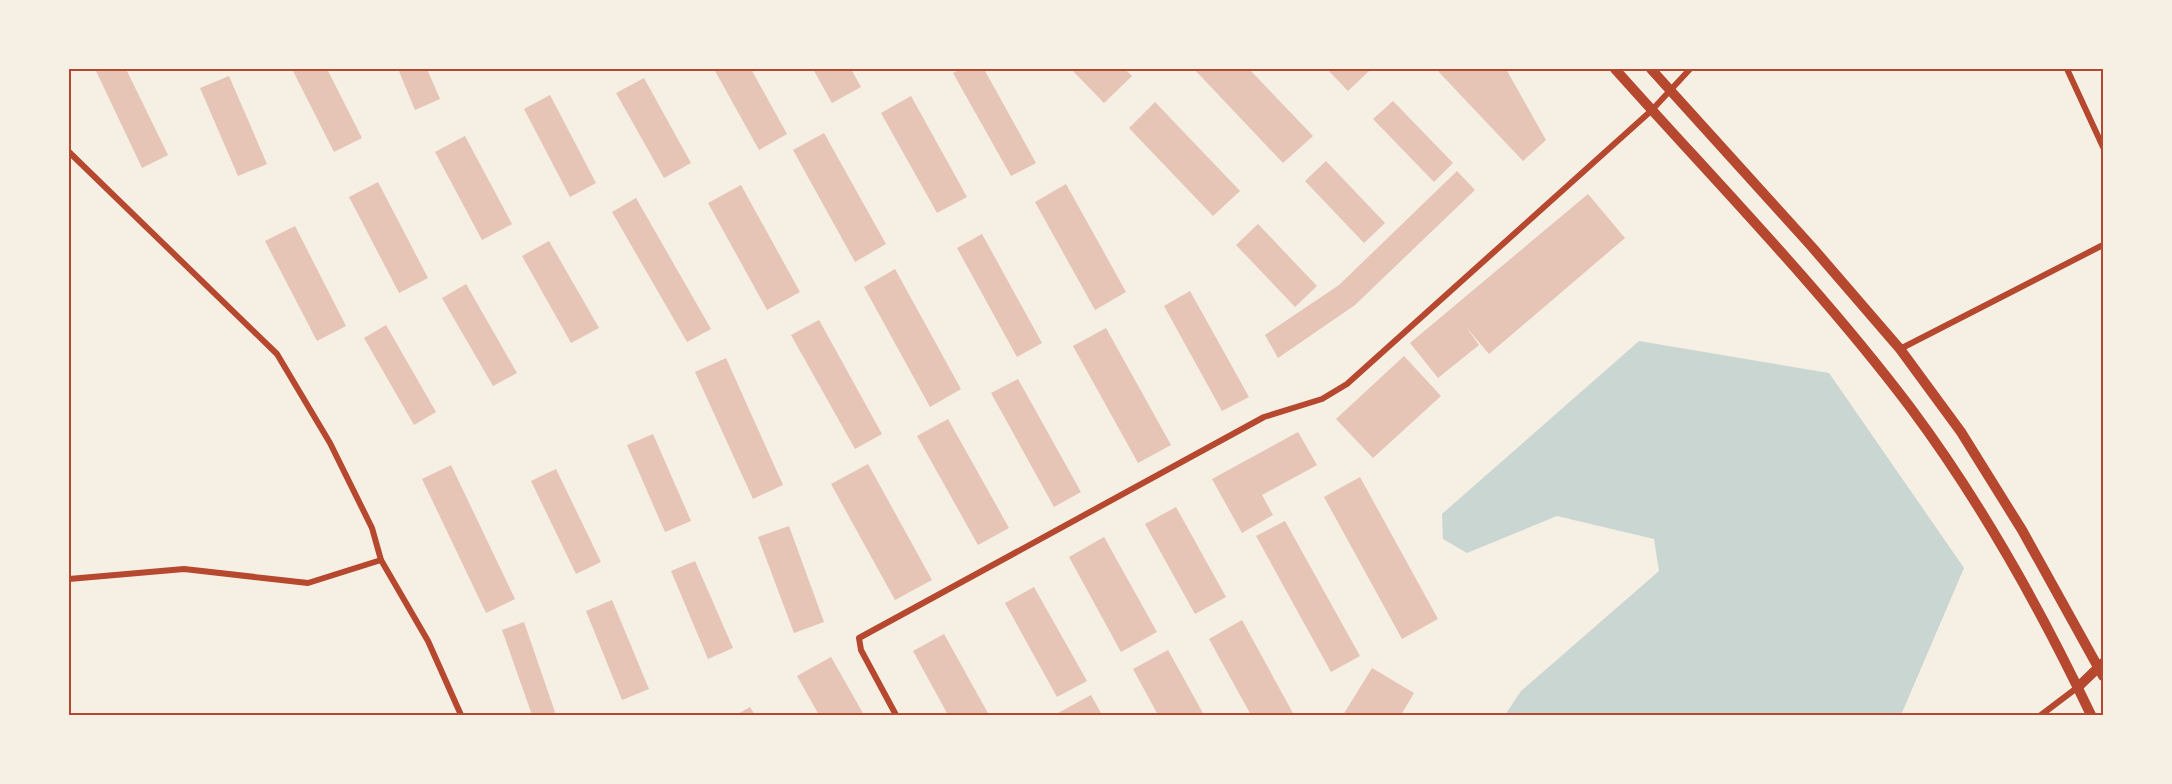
<svg xmlns="http://www.w3.org/2000/svg" width="2172" height="784" viewBox="0 0 2172 784" font-family="'PT Sans',sans-serif">
	<rect width="100%" height="100%" fill="#f6efe4"/>
	<!-- water -->
	<polygon fill="#c9d6d2" points="1639,341 1829,373 1964,568 1901,715 1505,715 1521,691 1659,571 1654,539 1557,516 1467,553 1443,539 1442,514"/>
	<!-- building -->
	<g fill="#e6c5b7">
		<polygon points="100,69 126,69 168,155 142,168 96,71"/>
		<polygon points="292,69 327,69 362,138 334,152"/>
		<polygon points="398,69 427,69 440,99 415,110"/>
		<polygon points="714,69 751,69 787,134 759,150"/>
		<polygon points="813,69 851,69 861,87 832,103"/>
		<polygon points="960,69 984,69 1036,163 1011,176 953,73"/>
		<polygon points="1071,69 1125,69 1132,76 1104,103"/>
		<polygon points="1194,69 1249,69 1313,136 1283,163"/>
		<polygon points="1327,69 1371,69 1348,91"/>
		<polygon points="1436,69 1506,69 1546,140 1523,161"/>
		<polygon points="229,76 267,164 238,176 200,88"/>
		<polygon points="644,78 691,163 664,178 616,93"/>
		<polygon points="550,95 596,183 570,197 524,109"/>
		<polygon points="911,96 967,197 937,213 881,113"/>
		<polygon points="1393,101 1453,163 1434,182 1373,119"/>
		<polygon points="1155,102 1240,191 1213,216 1129,128"/>
		<polygon points="824,133 886,244 855,262 793,150"/>
		<polygon points="465,136 512,224 482,240 435,152"/>
		<polygon points="1326,161 1385,223 1364,243 1305,181"/>
		<polygon points="1457,171 1475,190 1355,305 1278,358 1265,335 1339,285"/>
		<polygon points="378,182 428,278 399,293 349,197"/>
		<polygon points="1066,184 1126,292 1095,310 1035,202"/>
		<polygon points="741,185 800,292 767,310 708,203"/>
		<polygon points="1588,194 1625,238 1489,354 1466,327 1479,345 1438,378 1410,343"/>
		<polygon points="636,198 711,329 687,342 612,212"/>
		<polygon points="1258,224 1317,286 1295,307 1236,245"/>
		<polygon points="295,226 346,326 317,341 265,241"/>
		<polygon points="982,234 1042,343 1017,357 957,248"/>
		<polygon points="549,241 599,328 571,343 522,256"/>
		<polygon points="895,269 961,389 930,407 864,287"/>
		<polygon points="466,284 517,373 493,386 442,298"/>
		<polygon points="1190,291 1249,397 1222,411 1164,306"/>
		<polygon points="819,320 882,434 855,449 791,335"/>
		<polygon points="386,325 436,412 414,425 364,338"/>
		<polygon points="1106,328 1171,445 1138,463 1073,346"/>
		<polygon points="1404,356 1441,396 1373,458 1336,419"/>
		<polygon points="726,358 783,485 753,499 695,372"/>
		<polygon points="1018,379 1081,492 1054,507 991,393"/>
		<polygon points="948,419 1009,528 978,545 917,436"/>
		<polygon points="1298,432 1317,465 1262,495 1273,515 1242,533 1212,479"/>
		<polygon points="653,434 691,521 665,532 627,445"/>
		<polygon points="868,464 932,580 895,600 831,484"/>
		<polygon points="451,465 515,599 486,613 422,479"/>
		<polygon points="556,469 601,562 576,574 531,481"/>
		<polygon points="1360,477 1438,619 1402,639 1324,497"/>
		<polygon points="1176,507 1226,597 1195,614 1145,524"/>
		<polygon points="1285,521 1360,656 1331,672 1256,536"/>
		<polygon points="789,526 824,622 794,633 758,537"/>
		<polygon points="1104,537 1157,632 1121,652 1069,557"/>
		<polygon points="695,561 733,648 708,659 671,571"/>
		<polygon points="1034,587 1087,681 1057,697 1005,603"/>
		<polygon points="612,600 649,689 622,700 586,611"/>
		<polygon points="1242,620 1294,715 1251,715 1209,639"/>
		<polygon points="524,622 556,715 532,715 502,630"/>
		<polygon points="944,634 989,715 948,715 913,651"/>
		<polygon points="1168,650 1204,715 1158,715 1133,669"/>
		<polygon points="831,657 864,715 819,715 797,676"/>
		<polygon points="1372,668 1414,693 1401,715 1343,715"/>
		<polygon points="1091,695 1102,715 1059,715 1058,713"/>
		<polygon points="750,707 755,715 736,715"/>
	</g>
	<g fill="none" stroke-linecap="round" stroke-linejoin="round">
		<!-- minor -->
		<g stroke="#b5482f" stroke-width="6">
			<polyline points="2067,69 2103,147"/>
			<polyline points="69,152 277,354 330,443 372,528 381,560 428,641 461,715"/>
			<polyline points="1900,349 2103,245"/>
			<polyline points="69,579 184,569 308,583 381,560"/>
			<polyline points="896,715 861,650 859,638 1264,417 1322,399 1347,384 1652,110 1690,69"/>
			<polyline points="2041,715 2078,687"/>
		</g>
		<!-- tertiary -->
		<g stroke="#b5482f" stroke-width="10">
			<path d="M 1615,69 C 1714,180 1820,288 1910,407 C 1981,502 2040,608 2091,715"/>
			<polyline points="1651,69 1812,247 1900,349 1961,432 2022,530 2103,676"/>
			<polyline points="2078,687 2103,663"/>
		</g>
	</g>
	<!-- border -->
	<rect width="2172" height="784" fill="none" stroke="#f6efe4" stroke-width="141"/>
	<rect x="70" y="70" width="2032" height="644" fill="none" stroke="#b5482f" stroke-width="2"/>
</svg>
